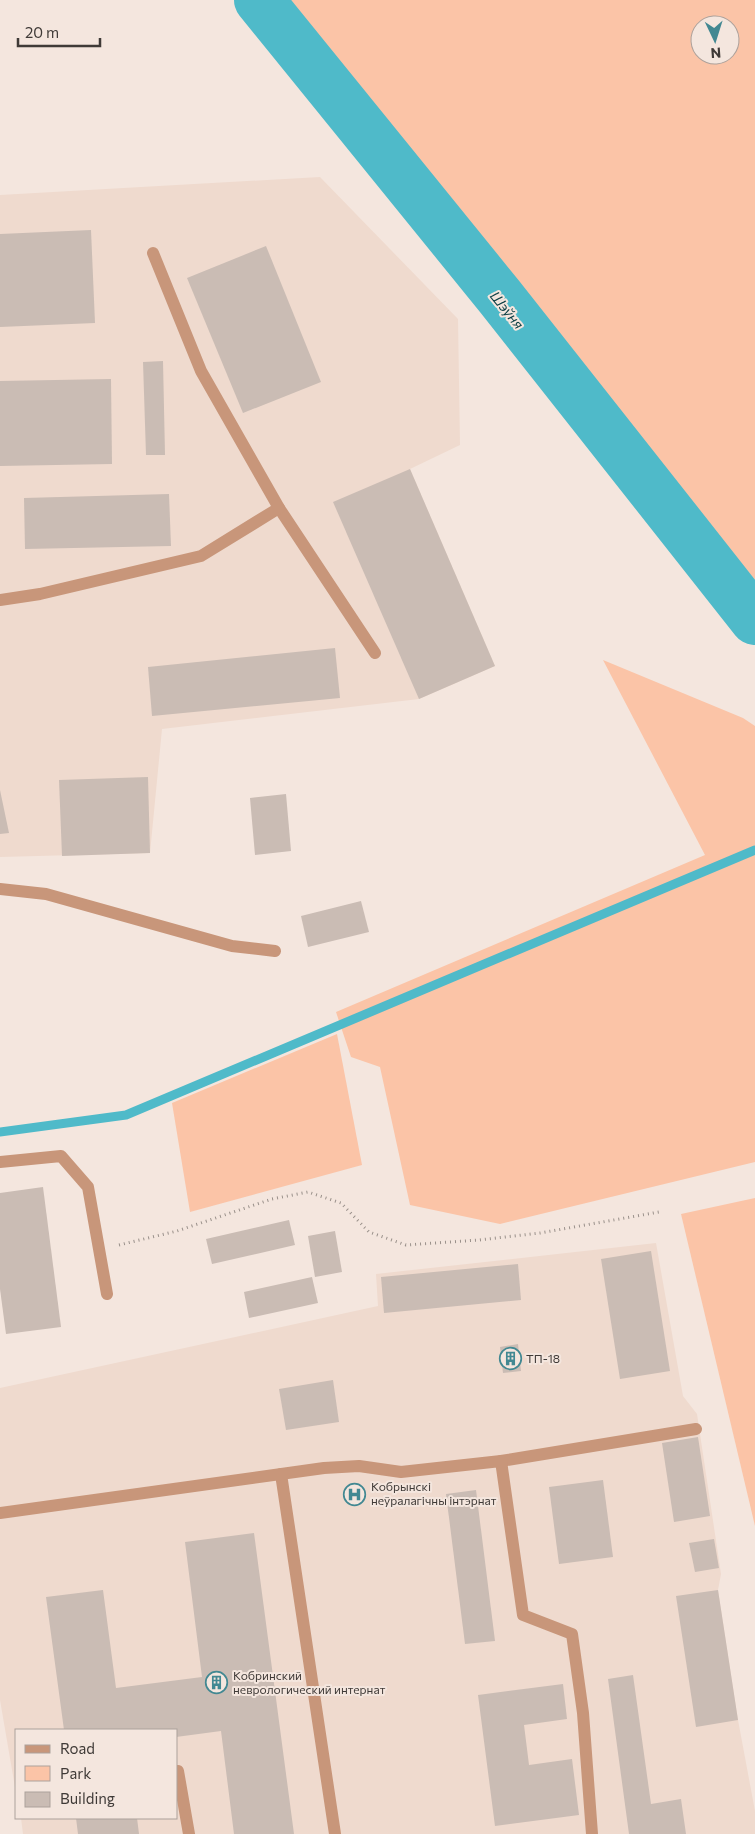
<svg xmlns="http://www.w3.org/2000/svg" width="755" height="1834" viewBox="0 0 755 1834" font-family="Commissioner,sans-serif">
	<rect width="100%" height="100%" fill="#f4e6de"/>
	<!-- built -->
	<g fill="#efdace">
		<polygon points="320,177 458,319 460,445 410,469 495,666 419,699 162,729 150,853 0,857 0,195"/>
		<polygon points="656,1243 683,1396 697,1414 721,1574 718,1590 738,1720 755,1811 755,1834 23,1834 21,1818 176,1818 176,1730 16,1730 16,1793 0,1700 0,1388 378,1306 376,1274"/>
	</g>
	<!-- green -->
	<g fill="#fbc4a7" fill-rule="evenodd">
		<path d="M 269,0 L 755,0 L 755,580 ZM 700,25 L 730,25 L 730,55 L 700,55 Z"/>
		<polygon points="603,660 743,718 755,726 755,1162 500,1224 410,1205 380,1067 351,1057 336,1012 705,855"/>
		<polygon points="337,1034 362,1165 190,1212 172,1103"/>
		<polygon points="755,1198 755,1526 681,1214"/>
	</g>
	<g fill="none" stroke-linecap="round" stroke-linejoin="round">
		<!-- stream -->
		<polyline stroke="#4fbac9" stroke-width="9" points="0,1132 126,1115 755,850"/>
		<!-- river -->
		<polyline stroke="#4fbac9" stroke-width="50" points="259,0 500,297 755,620"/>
	</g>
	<!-- building -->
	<g fill="#cabcb4">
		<polygon points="91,230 95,323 0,327 0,234"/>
		<polygon points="266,246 321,382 243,413 187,278"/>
		<polygon points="163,361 165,455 146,455 143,362"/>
		<polygon points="111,379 112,464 0,466 0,381"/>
		<polygon points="410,469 495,666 419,699 333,502"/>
		<polygon points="169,494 171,546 25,549 24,498"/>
		<polygon points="335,648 340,698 152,716 148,667"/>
		<polygon points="148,777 150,853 62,856 59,780"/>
		<polygon points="0,790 9,833 0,834"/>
		<polygon points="286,794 291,851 255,855 250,798"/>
		<polygon points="361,901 369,932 308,947 301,916"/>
		<polygon points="43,1187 61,1327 6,1334 0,1289 0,1193"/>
		<polygon points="289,1220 295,1245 212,1264 206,1239"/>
		<polygon points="335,1231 342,1272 315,1277 308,1236"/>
		<polygon points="651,1251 670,1371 620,1379 601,1259"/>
		<polygon points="518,1264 521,1300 384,1313 381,1277"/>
		<polygon points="312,1277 318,1303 249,1318 244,1292"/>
		<polygon points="518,1344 521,1371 503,1373 500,1347"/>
		<polygon points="333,1380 339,1422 286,1430 279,1389"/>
		<polygon points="698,1437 710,1516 674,1522 662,1443"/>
		<polygon points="603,1480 613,1557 559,1564 549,1487"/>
		<polygon points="476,1490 495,1641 465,1644 446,1494"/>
		<polygon points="254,1533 294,1834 234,1834 221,1731 176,1737 176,1730 64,1730 46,1597 103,1590 116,1688 202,1677 185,1542"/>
		<polygon points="714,1539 719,1568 695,1572 689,1543"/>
		<polygon points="718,1590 738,1720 696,1727 676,1596"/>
		<polygon points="633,1675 651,1804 681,1799 686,1834 629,1834 608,1679"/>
		<polygon points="563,1684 567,1719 524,1725 529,1765 572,1759 579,1815 495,1826 478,1695"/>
		<polygon points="76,1818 137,1818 139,1834 78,1834"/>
	</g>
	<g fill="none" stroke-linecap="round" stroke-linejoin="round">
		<!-- path -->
		<polyline stroke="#99908a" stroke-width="3" stroke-dasharray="1 4" stroke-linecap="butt" points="119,1245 177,1231 272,1199 308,1192 341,1203 369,1232 406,1245 479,1240 540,1233 659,1212"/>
		<!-- minor -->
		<g stroke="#c8967a" stroke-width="12">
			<polyline points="279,508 375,653"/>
			<polyline points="0,600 40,594 201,556 279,508 201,371 153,253"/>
			<polyline points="0,889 46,894 232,946 275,951"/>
			<polyline points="0,1162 61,1156 88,1187 107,1294"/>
			<polyline points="501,1461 696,1429"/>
			<polyline points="281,1474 335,1834"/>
			<polyline points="0,1513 324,1468 359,1466 401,1472 501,1461 523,1615 572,1634 583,1713 592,1834"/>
			<polyline points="178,1771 189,1834"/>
		</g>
	</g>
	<!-- icons -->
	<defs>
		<symbol id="building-ring" viewBox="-11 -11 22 22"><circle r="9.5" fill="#f4e6de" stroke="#428892" stroke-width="1.5"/><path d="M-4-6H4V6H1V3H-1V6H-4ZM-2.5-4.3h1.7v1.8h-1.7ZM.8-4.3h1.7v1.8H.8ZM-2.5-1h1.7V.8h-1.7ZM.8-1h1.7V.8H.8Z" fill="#428892"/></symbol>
		<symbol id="hospital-ring" viewBox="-11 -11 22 22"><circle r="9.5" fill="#f4e6de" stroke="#428892" stroke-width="1.5"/><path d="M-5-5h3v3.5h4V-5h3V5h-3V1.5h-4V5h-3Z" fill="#428892"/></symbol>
	</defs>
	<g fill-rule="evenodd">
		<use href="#building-ring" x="498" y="1346" width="25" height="25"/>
		<use href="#hospital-ring" x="342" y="1482" width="25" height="25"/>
		<use href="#building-ring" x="204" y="1670" width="25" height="25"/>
	</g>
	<g text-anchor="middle" stroke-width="4" stroke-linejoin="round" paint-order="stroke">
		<!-- poi labels -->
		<g font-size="12" fill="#3f3a37" stroke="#f4e6de" text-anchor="start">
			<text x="526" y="1363">ТП-18</text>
			<text x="371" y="1491">Кобрынскі<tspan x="371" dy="14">неўралагічны інтэрнат</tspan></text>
			<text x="233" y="1680">Кобринский<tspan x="233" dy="14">неврологический интернат</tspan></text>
		</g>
		<!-- water labels -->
		<g font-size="14" font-style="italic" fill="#073b41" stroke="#f4e6de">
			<text transform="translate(507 310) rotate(51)" y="5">Шэўня</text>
		</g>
	</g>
	<!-- legend -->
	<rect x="15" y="1729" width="162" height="90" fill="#f4e6de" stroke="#aca19b"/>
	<rect x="25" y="1745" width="25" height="8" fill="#c8967a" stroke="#aca19b"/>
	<text x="60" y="1754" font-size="15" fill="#3f3a37">Road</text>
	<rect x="25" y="1766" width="25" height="15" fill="#fbc4a7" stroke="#aca19b"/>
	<text x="60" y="1779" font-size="15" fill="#3f3a37">Park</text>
	<rect x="25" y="1792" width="25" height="15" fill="#cabcb4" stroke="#aca19b"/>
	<text x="60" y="1804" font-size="15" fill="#3f3a37">Building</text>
	<!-- north arrow -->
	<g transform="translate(715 40) rotate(176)"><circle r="24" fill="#f4e6de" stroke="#aca19b"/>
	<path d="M0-4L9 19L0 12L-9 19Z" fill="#428892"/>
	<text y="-8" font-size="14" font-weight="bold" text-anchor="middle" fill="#3f3a37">N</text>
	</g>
	<!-- scale -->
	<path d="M18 38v8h82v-8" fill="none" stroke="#3f3a37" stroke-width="2.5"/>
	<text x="25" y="38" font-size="15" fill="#3f3a37" stroke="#f4e6de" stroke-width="4" paint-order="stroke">20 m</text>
</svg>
